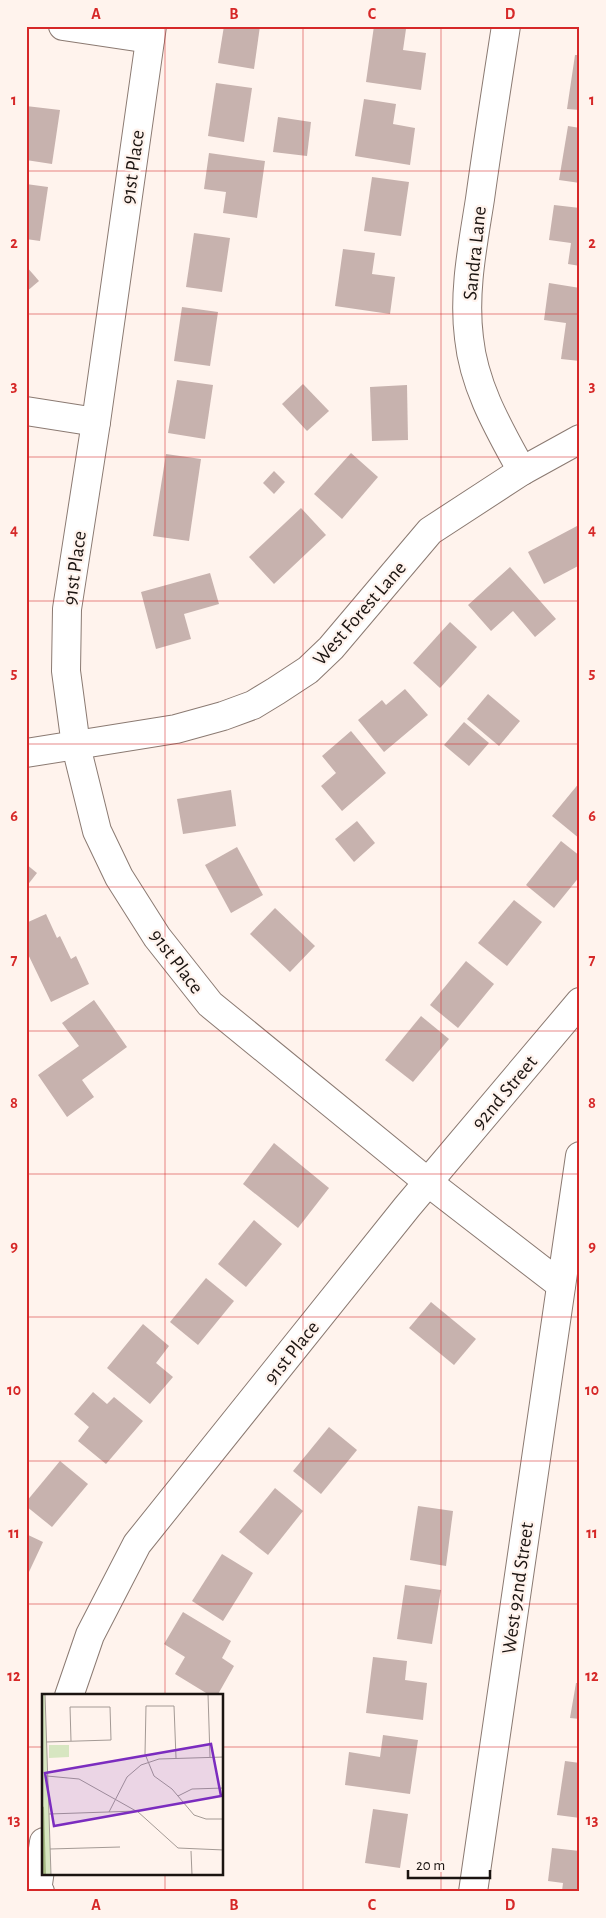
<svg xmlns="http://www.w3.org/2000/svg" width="606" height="1918" viewBox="0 0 606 1918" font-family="'Alegreya Sans',sans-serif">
	<rect width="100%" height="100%" fill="#fff3ed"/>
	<!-- building -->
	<g fill="#c7b2ae">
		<polygon points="224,26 260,26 254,69 218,63"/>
		<polygon points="374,26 406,29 403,50 426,53 421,90 366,82"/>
		<polygon points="575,55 580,55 580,110 567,109"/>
		<polygon points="216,83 252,88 244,142 208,136"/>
		<polygon points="364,99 396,104 393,124 415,128 410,165 355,156"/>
		<polygon points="26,106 60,110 52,164 26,160"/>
		<polygon points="278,117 311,122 307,156 273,152"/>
		<polygon points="568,126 580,128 580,183 559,180"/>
		<polygon points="209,153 265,161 257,218 223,213 226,192 204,189"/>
		<polygon points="372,177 409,182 401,236 364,231"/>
		<polygon points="26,184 48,187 40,241 26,239"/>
		<polygon points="554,205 580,208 580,266 568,264 571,243 549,240"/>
		<polygon points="194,233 230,238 222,292 186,287"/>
		<polygon points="343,249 375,253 372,274 395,277 390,314 335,306"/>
		<polygon points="26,266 39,281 26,292"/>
		<polygon points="549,283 580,288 580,361 561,359 566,323 544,320"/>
		<polygon points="182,307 218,312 210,366 174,361"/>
		<polygon points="177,380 213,385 205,439 168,433"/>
		<polygon points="303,384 329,411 307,431 282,404"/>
		<polygon points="407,385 408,440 372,441 370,387"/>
		<polygon points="351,453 378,477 342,519 314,494"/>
		<polygon points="166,454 201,459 189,541 153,536"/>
		<polygon points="274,471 285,482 274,494 263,483"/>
		<polygon points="301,508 326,535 274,584 249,557"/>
		<polygon points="577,526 580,532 580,565 544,584 528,552"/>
		<polygon points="510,567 556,619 535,637 513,611 491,631 468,605"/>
		<polygon points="210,573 219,604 184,614 191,639 156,649 141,592"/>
		<polygon points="450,622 477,647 440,688 413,663"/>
		<polygon points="405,689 428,715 384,752 358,720 382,700 386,705"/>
		<polygon points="488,694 520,721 499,746 467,719"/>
		<polygon points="464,722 489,743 469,766 444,745"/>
		<polygon points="351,731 386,773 342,811 321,786 336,773 322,756"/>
		<polygon points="580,782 580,839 552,816"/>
		<polygon points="231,790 236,826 183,834 177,799"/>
		<polygon points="357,821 375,843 354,862 335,839"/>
		<polygon points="561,841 580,856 580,876 554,908 526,885"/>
		<polygon points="237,847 263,895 231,913 205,865"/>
		<polygon points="26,864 37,873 26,887"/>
		<polygon points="514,900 542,922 507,966 478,943"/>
		<polygon points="275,908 315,946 290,972 250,934"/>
		<polygon points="46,914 57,938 60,936 71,959 76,956 89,984 51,1002 26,950 26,923"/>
		<polygon points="466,961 494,984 458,1028 430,1005"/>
		<polygon points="94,1000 127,1047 82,1080 94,1097 67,1117 38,1075 79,1046 62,1023"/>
		<polygon points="421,1016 449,1039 413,1082 385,1060"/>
		<polygon points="274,1143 329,1188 298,1228 243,1184"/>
		<polygon points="254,1220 282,1244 246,1287 218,1264"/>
		<polygon points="206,1278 234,1301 198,1345 170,1322"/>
		<polygon points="431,1302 476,1339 454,1365 409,1328"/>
		<polygon points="143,1324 169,1346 156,1363 173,1377 150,1404 107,1368"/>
		<polygon points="93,1392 107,1404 114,1397 143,1421 106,1464 78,1441 89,1427 74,1414"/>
		<polygon points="329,1427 357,1450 321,1494 293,1471"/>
		<polygon points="60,1461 88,1484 52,1527 26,1506 26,1502"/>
		<polygon points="275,1488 303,1511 268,1555 239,1532"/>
		<polygon points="418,1506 453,1511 446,1566 410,1560"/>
		<polygon points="26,1534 43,1542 28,1574 26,1573"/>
		<polygon points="222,1554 253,1573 223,1621 192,1601"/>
		<polygon points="405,1585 441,1590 432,1644 397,1639"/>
		<polygon points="183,1612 231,1641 222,1658 234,1666 217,1696 211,1696 175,1674 185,1657 164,1644"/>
		<polygon points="373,1657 407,1661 405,1680 427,1683 423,1720 366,1713"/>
		<polygon points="576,1683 580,1683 580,1719 570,1718"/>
		<polygon points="383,1735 418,1740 410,1794 345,1785 349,1752 380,1757"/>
		<polygon points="565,1761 580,1763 580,1818 557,1815"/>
		<polygon points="373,1809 408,1814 400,1868 365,1863"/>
		<polygon points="552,1848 580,1851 580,1892 562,1891 563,1883 548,1881"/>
	</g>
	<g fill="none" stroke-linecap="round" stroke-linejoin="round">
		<defs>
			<g id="street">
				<polyline points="63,26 150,39"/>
				<polyline points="152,26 96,422 67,609 66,671 76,746 97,831 119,877 157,937 210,1004 429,1183 561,1285"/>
				<path d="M 506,26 C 497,84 488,141 480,199 C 473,244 463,292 469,338 C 474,387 499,429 522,471"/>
				<polyline points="26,411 96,422"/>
				<polyline points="26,753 176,729 223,716 253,705 276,691 308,670 331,648 430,531 522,471 580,439"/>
				<polyline points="69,1696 90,1635 137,1544 407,1207 580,1002"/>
				<polyline points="37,1891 44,1842"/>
				<polyline points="473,1892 580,1156"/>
			</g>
			<polyline id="secondary" points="26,1890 40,1892"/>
		</defs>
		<!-- street casing -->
		<use href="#street" stroke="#8b7a72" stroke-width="30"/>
		<!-- secondary casing -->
		<use href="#secondary" stroke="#8b7a72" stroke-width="30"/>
		<!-- street -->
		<use href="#street" stroke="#fff" stroke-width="28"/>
		<!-- secondary -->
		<use href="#secondary" stroke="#fff" stroke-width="28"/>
	</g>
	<!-- grid -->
	<path fill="none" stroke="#d62828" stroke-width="1" stroke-opacity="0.55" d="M 165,26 L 165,1696M 303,26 L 303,1892M 441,26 L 441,1892M 26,171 L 580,171M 26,314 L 580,314M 26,457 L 580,457M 26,601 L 580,601M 26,744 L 580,744M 26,887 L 580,887M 26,1031 L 580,1031M 26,1174 L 580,1174M 26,1317 L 580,1317M 26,1461 L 580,1461M 26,1604 L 580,1604M 26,1747 L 44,1747M 222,1747 L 580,1747M 165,1874 L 165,1892"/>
	<g text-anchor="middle" stroke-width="4.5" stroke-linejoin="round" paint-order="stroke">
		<!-- street labels -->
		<g font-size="20" fill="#1b1411" stroke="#fff3ed">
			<text transform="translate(132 167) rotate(-82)" y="7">91st Place</text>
			<text transform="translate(474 253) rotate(-84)" y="7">Sandra Lane</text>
			<text transform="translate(74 568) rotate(-82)" y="7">91st Place</text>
			<text transform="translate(359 613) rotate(-49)" y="7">West Forest Lane</text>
			<text transform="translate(177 961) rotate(53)" y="7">91st Place</text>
			<text transform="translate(504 1092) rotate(-50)" y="7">92nd Street</text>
			<text transform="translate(291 1352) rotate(-51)" y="7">91st Place</text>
			<text transform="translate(517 1588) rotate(-82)" y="7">West 92nd Street</text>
		</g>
	</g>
	<!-- overview -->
	<g transform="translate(42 1694)">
		<rect width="181" height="181" fill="#fff3ed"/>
		<path d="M 0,0 L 3,0 L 9,181 L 0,181 ZM 7,51 L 27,51 L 27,63 L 7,64 Z" fill="#d7e6c1"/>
		<path d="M 0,112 L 2,113 L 4,181 L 0,181 Z" fill="#a6bc85"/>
		<path fill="none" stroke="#a49a95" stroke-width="1" d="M 3,0 L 9,181M 166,0 L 168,63M 4,48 L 69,46 L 68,13 L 28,13 L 29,47M 134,64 L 132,12 L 104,12 L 103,60 L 112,82 L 130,95 L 152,121 L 164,125 L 182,125M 5,82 L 37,85 L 94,117M 136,102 L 150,95 L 182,94M 67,118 L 85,83 L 99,71 L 117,65 L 182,63M 7,120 L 95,117 L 136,154 L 182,156M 8,155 L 78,153M 149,157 L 150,181"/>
		<path fill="#7b2cbf" fill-opacity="0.15" stroke="#7b2cbf" stroke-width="2.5" d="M 169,50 L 179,102 L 12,132 L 3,79 Z"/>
		<rect width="181" height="181" fill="none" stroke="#1b1411" stroke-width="2.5"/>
	</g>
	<!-- border -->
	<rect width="606" height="1918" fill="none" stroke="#fff3ed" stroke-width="55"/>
	<!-- scale -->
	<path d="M408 1870v8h82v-8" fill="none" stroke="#1b1411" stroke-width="2.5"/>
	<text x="416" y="1870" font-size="15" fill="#1b1411" stroke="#fff3ed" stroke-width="4" paint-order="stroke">20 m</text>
	<rect x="28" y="28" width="550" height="1862" fill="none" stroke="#d62828" stroke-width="2"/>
	<g font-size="16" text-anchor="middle" font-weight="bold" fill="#d62828">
		<text x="96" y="19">A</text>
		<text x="234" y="19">B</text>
		<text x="372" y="19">C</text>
		<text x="510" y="19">D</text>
		<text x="14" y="105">1</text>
		<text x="592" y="105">1</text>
		<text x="14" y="248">2</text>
		<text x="592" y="248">2</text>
		<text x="14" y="391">3</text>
		<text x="592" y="391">3</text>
		<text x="14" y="535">4</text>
		<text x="592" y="535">4</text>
		<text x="14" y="678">5</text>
		<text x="592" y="678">5</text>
		<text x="14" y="821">6</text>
		<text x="592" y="821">6</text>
		<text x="14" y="965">7</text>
		<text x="592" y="965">7</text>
		<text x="14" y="1108">8</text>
		<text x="592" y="1108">8</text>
		<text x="14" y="1251">9</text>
		<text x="592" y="1251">9</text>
		<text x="14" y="1395">10</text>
		<text x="592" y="1395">10</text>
		<text x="14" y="1538">11</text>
		<text x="592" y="1538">11</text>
		<text x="14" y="1681">12</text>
		<text x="592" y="1681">12</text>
		<text x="14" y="1825">13</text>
		<text x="592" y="1825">13</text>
		<text x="96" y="1910">A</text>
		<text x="234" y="1910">B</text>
		<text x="372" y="1910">C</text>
		<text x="510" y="1910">D</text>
	</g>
</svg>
